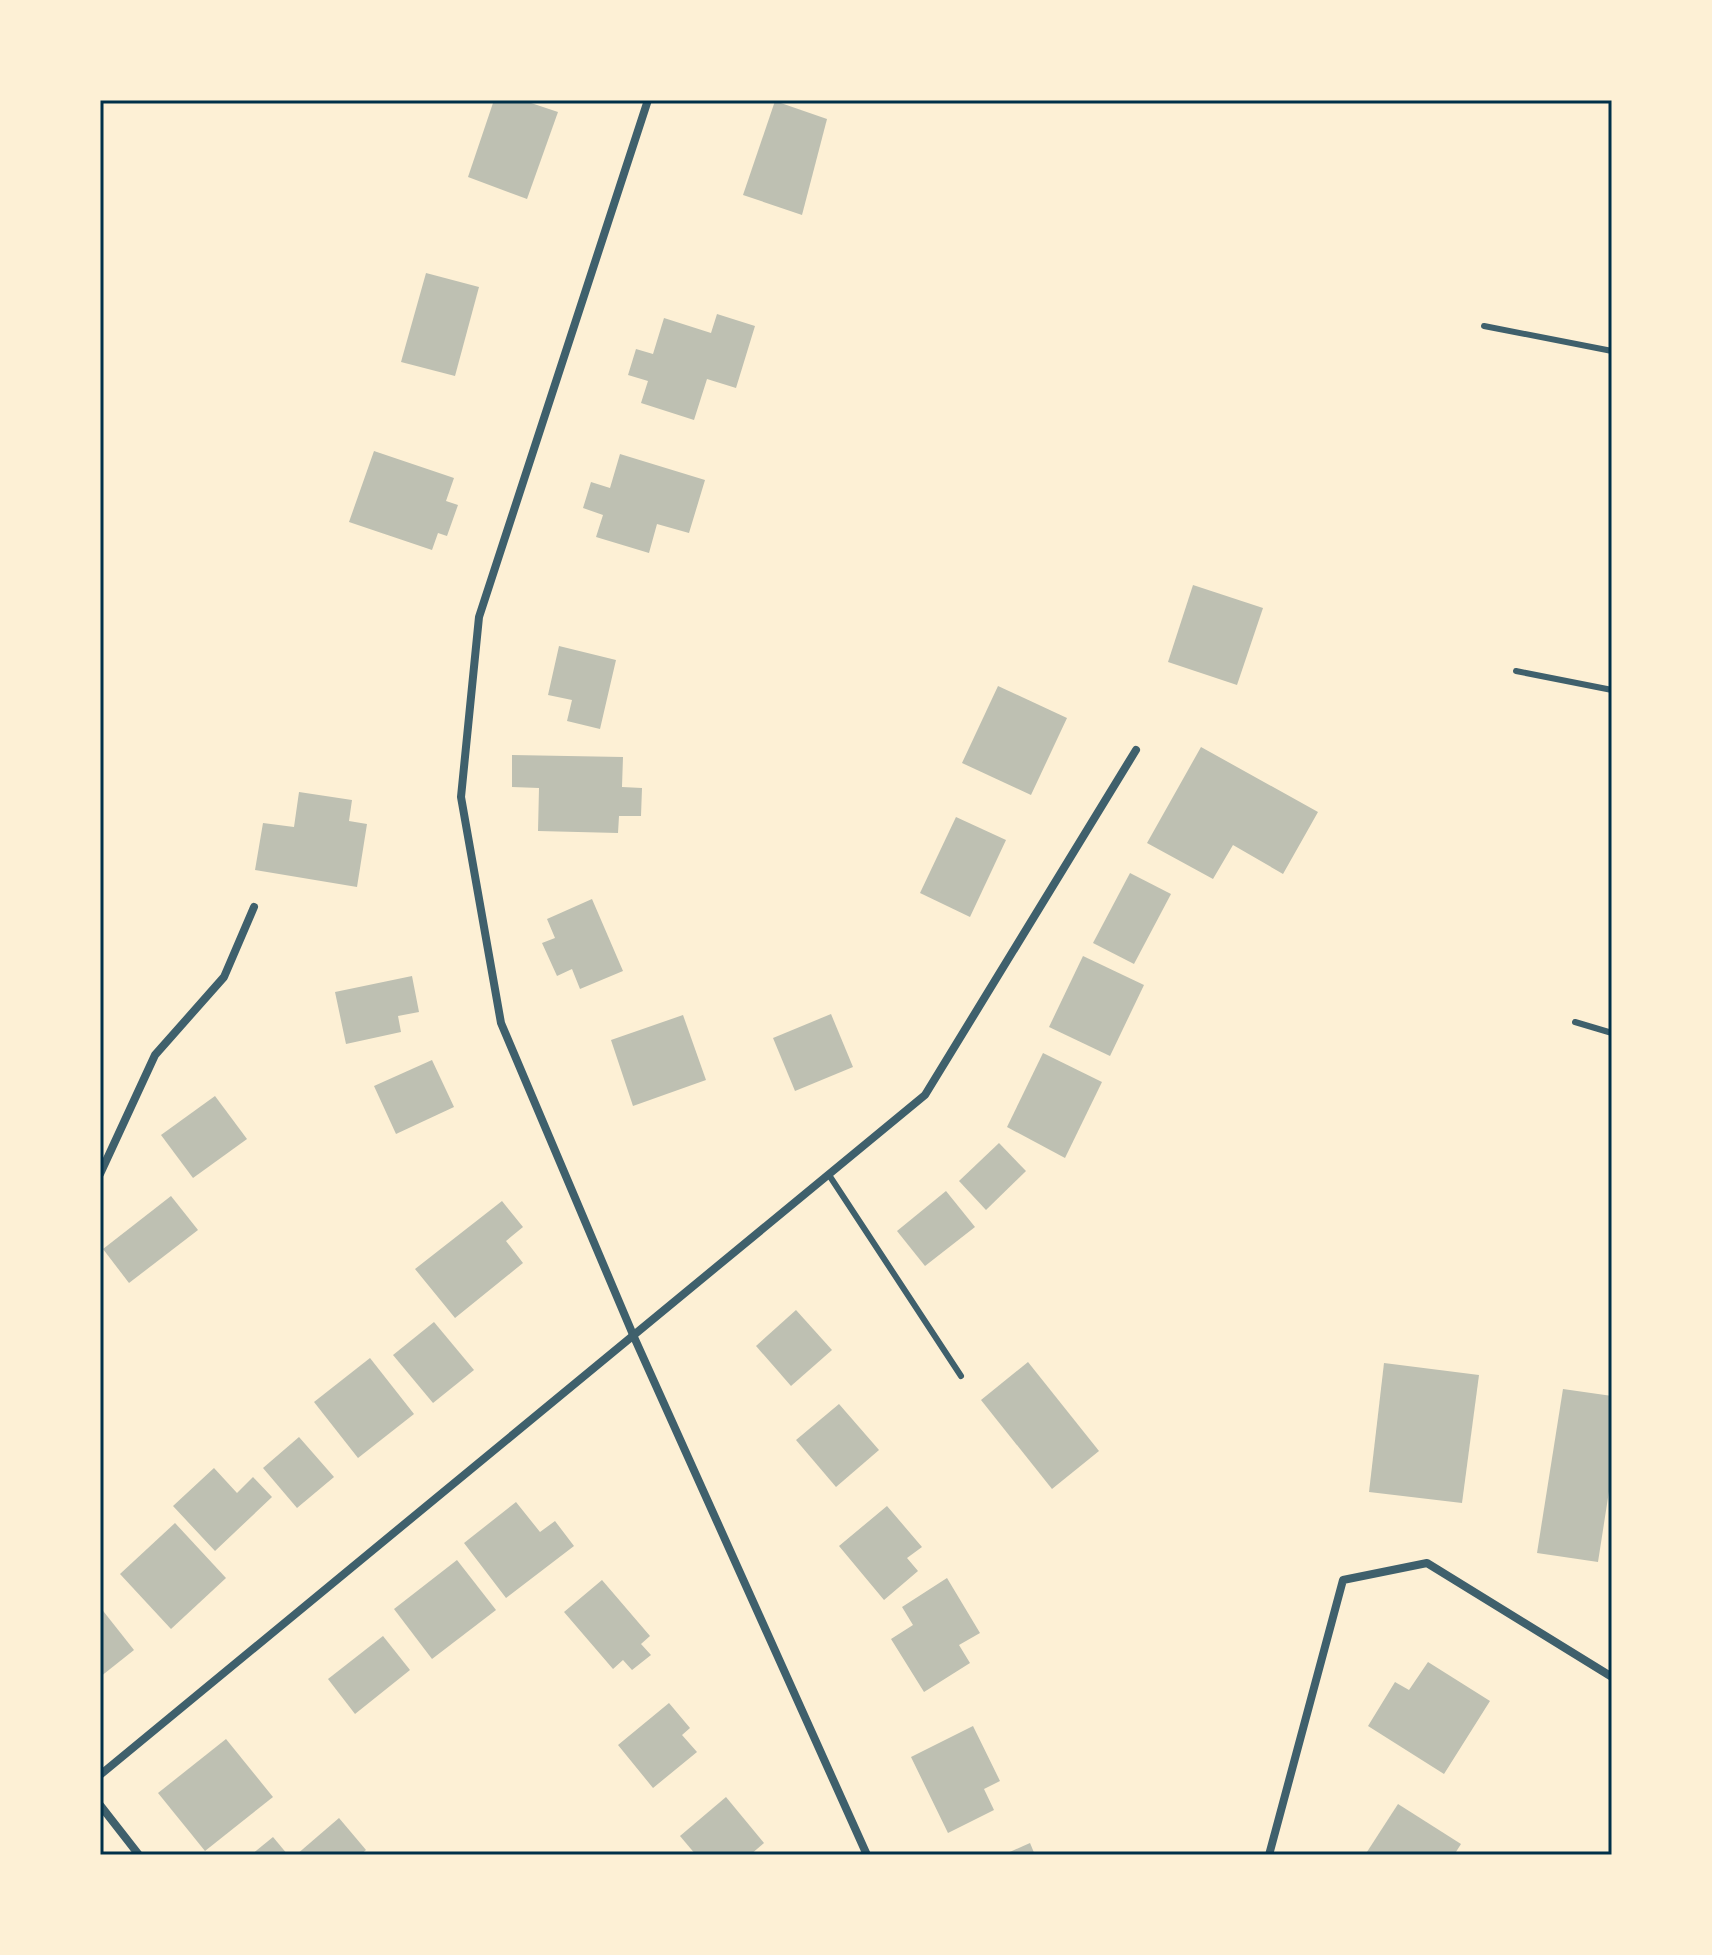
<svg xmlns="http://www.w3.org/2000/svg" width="1712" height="1955" viewBox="0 0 1712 1955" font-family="'Work Sans',sans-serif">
	<rect width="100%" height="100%" fill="#fdf0d5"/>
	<!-- building -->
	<g fill="#bec0b2">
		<polygon points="494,100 522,100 558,112 527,199 468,177"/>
		<polygon points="775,101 827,119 802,215 743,195"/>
		<polygon points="426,273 479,287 455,376 401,362"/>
		<polygon points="717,314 755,326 736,388 707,379 694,420 641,403 648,381 628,375 636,349 653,354 664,318 711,333"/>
		<polygon points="374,451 454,478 446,501 458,505 447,536 438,533 432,550 349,522"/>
		<polygon points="620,454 705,480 689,533 657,524 649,553 596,537 603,515 583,508 591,482 610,488"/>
		<polygon points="1193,585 1263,608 1237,685 1168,662"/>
		<polygon points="559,646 616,660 600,729 567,721 572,700 548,695"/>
		<polygon points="998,686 1067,718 1031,795 962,763"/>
		<polygon points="1201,747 1318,812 1283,874 1233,845 1213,879 1147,843"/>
		<polygon points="512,755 623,757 622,787 642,788 641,816 619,816 618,833 538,831 539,788 512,787"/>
		<polygon points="299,792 352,800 349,821 367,824 357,887 255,870 263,823 294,827"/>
		<polygon points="956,817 1006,840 970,917 920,893"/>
		<polygon points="1130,873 1171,894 1134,964 1093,943"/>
		<polygon points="592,899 623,971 580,989 572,969 557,976 542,943 555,938 547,919"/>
		<polygon points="1083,956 1144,985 1110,1056 1049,1027"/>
		<polygon points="412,976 419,1012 398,1016 401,1032 346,1044 335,992"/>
		<polygon points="831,1014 853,1067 795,1091 773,1038"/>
		<polygon points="683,1015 706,1080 633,1106 611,1040"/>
		<polygon points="1043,1053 1102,1082 1065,1158 1007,1127"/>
		<polygon points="432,1060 454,1107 396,1134 374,1086"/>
		<polygon points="215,1096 247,1139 193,1178 161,1135"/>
		<polygon points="999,1143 1026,1171 986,1210 959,1181"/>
		<polygon points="946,1191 975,1227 925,1266 897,1231"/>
		<polygon points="171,1196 198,1230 129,1283 103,1249"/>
		<polygon points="502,1201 523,1227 506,1241 523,1263 455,1318 415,1269"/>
		<polygon points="796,1310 832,1350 791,1386 756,1346"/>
		<polygon points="434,1322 474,1370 433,1403 393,1355"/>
		<polygon points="370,1358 414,1414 358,1458 314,1402"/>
		<polygon points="1028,1362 1099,1451 1052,1489 981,1400"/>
		<polygon points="1384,1363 1479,1375 1462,1503 1369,1492"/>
		<polygon points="1563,1389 1612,1396 1612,1472 1598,1562 1537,1553"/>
		<polygon points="839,1404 879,1450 836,1487 796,1440"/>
		<polygon points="299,1437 334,1477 297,1508 263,1468"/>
		<polygon points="214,1468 237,1493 253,1477 272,1497 215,1551 173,1506"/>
		<polygon points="516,1502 540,1532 555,1521 574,1546 506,1598 464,1543"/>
		<polygon points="887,1506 922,1547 907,1558 918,1571 884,1600 839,1546"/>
		<polygon points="175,1523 226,1578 171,1629 120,1574"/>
		<polygon points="457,1560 496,1610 432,1659 394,1609"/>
		<polygon points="947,1578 980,1633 959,1645 970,1663 924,1692 891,1639 913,1625 902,1607"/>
		<polygon points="602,1580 650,1636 641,1644 651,1655 632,1670 623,1660 613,1669 564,1612"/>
		<polygon points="100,1607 134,1650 100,1677"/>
		<polygon points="383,1636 410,1670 355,1714 328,1679"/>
		<polygon points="1428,1662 1490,1701 1444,1774 1368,1726 1395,1682 1409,1690"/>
		<polygon points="669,1703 690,1728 682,1735 697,1752 653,1788 618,1745"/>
		<polygon points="973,1726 1000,1781 984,1789 994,1810 948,1833 911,1757"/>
		<polygon points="226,1739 273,1797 205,1851 158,1793"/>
		<polygon points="726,1797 764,1843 750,1855 696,1855 680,1836"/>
		<polygon points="1398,1804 1461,1844 1454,1855 1365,1855"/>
		<polygon points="339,1818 366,1850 360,1855 296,1855"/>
		<polygon points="273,1837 288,1855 251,1855"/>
		<polygon points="1030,1843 1035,1855 1003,1855"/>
	</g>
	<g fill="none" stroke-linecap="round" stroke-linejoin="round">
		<!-- service -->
		<g stroke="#3f606c" stroke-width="6">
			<polyline points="1484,326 1612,351"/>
			<polyline points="1516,671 1612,690"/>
			<polyline points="1575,1022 1612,1033"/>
			<polyline points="829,1175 961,1376"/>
		</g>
		<!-- minor -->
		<g stroke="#3f606c" stroke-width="8">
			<polyline points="648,100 479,617 461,797 501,1023 634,1337 867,1855"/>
			<polyline points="100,1174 155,1055 224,977 254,907"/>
			<polyline points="100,1775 925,1095 1136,750"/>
			<polyline points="100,1805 139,1855"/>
			<polyline points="1269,1855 1343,1580 1427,1563 1612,1677"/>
		</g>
	</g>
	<!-- border -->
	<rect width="1712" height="1955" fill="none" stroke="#fdf0d5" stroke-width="204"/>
	<rect x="102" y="102" width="1508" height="1751" fill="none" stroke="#003049" stroke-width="3"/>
</svg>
